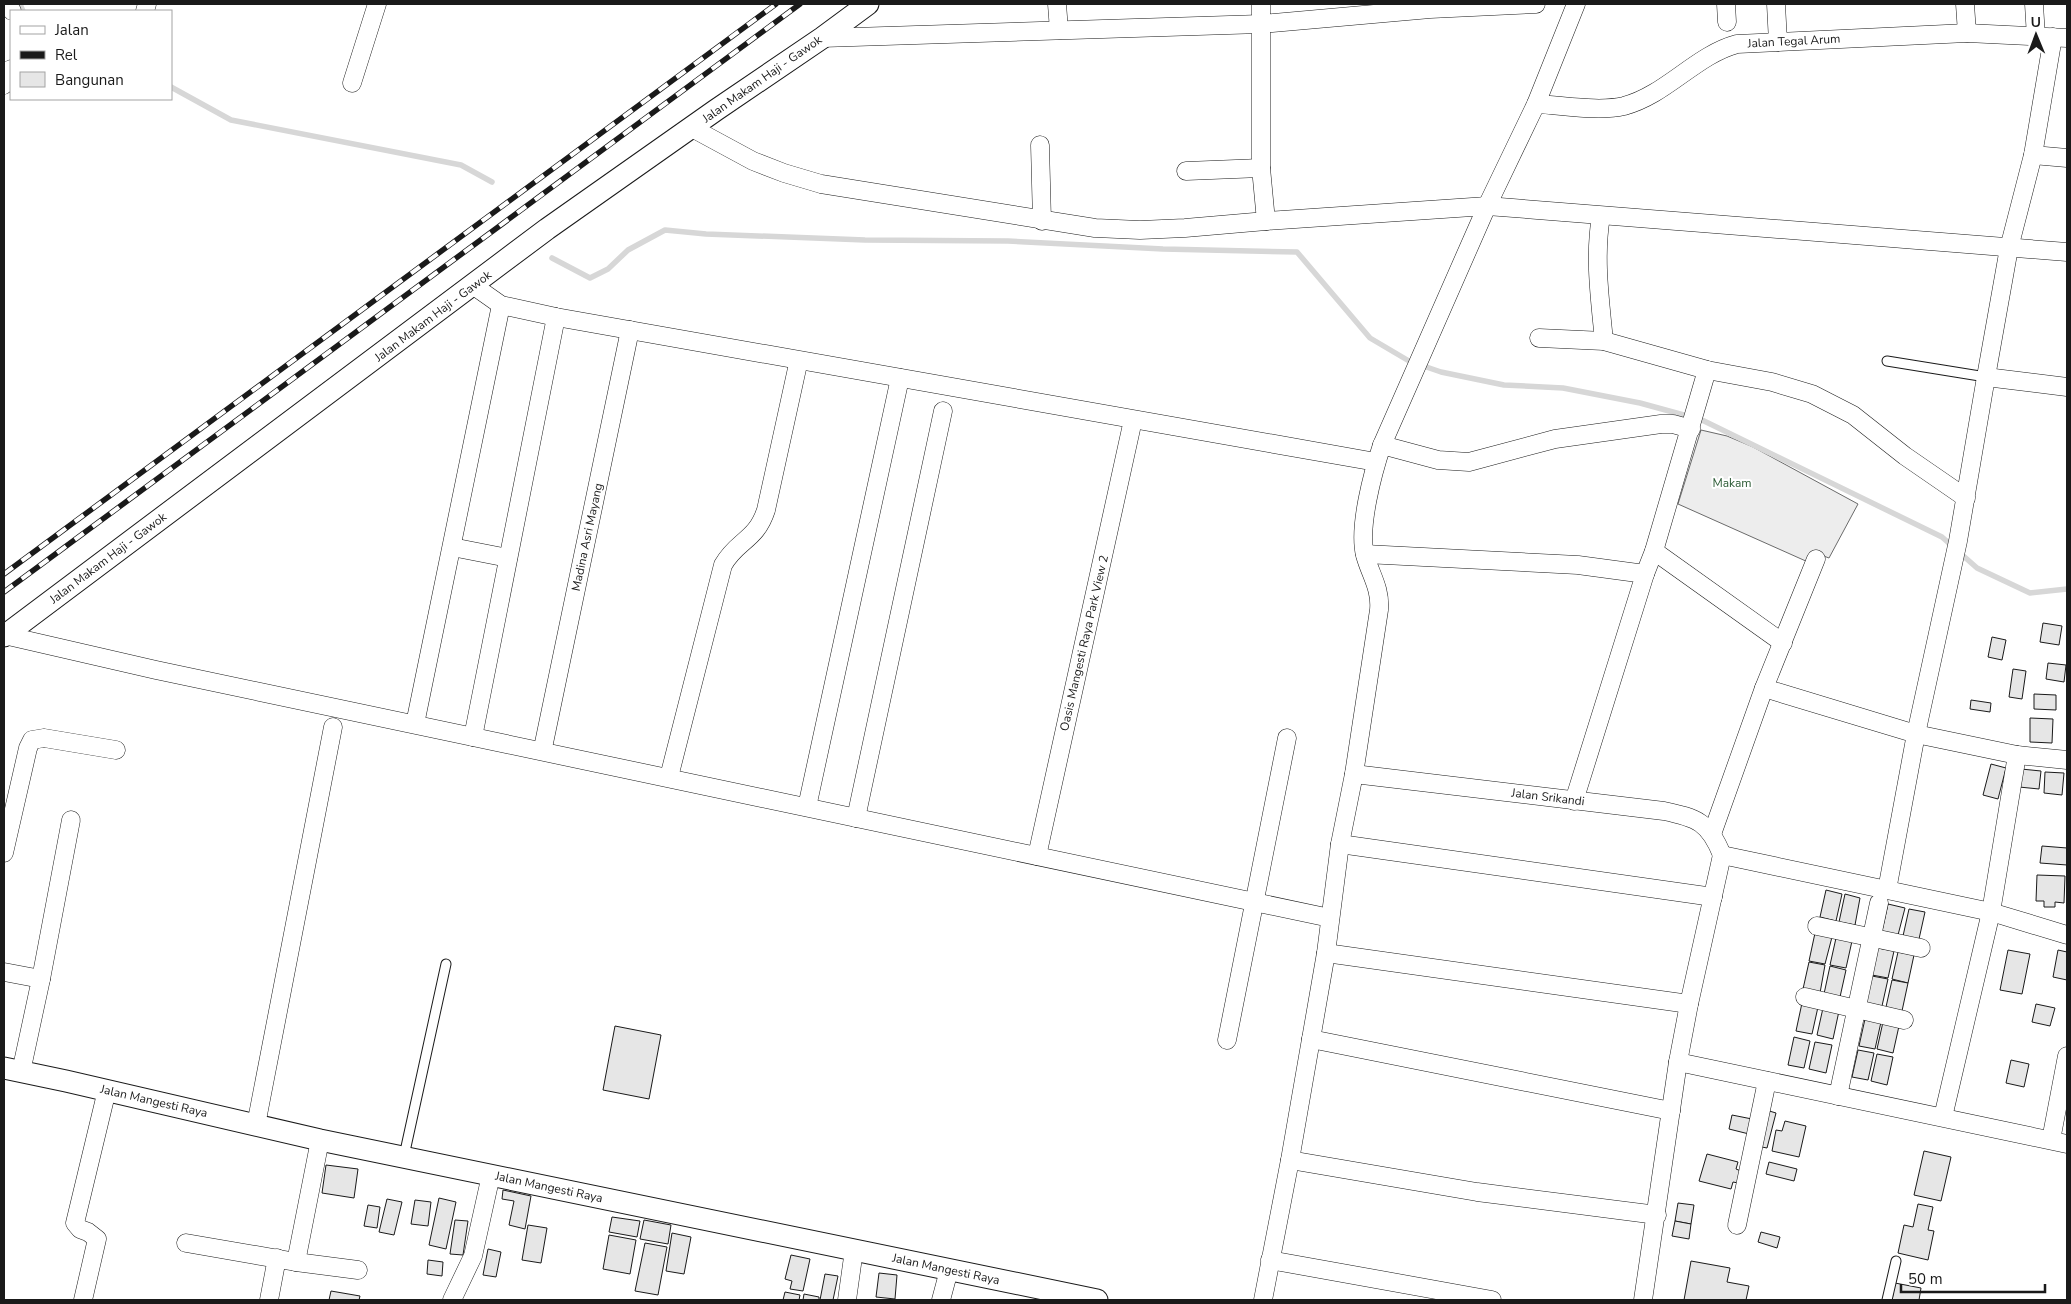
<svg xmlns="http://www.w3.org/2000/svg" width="2071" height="1304" viewBox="0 0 2071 1304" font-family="'Nunito Sans',sans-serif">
	<rect width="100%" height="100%" fill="#fff"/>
	<!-- built -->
	<polygon fill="#ededed" stroke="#6a6a6a" points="1701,430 1727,436 1753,447 1858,504 1829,558 1813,552 1808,562 1678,504"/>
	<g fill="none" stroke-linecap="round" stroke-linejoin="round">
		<!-- stream -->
		<g stroke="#d7d7d7" stroke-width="5.5">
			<polyline points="20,4 23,11"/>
			<polyline points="171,87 231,120 461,165 492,182"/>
			<polyline points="552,258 590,278 608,269 628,250 665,230 706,234 865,240 1008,241 1163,249 1297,252 1370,338 1409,361 1441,372 1504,385 1563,388 1640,403 1702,420 1942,537 1977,568 2030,593 2067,589"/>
		</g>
	</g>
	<!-- building -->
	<g fill="#e6e6e6" stroke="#1a1a1a">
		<polygon points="2043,623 2062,626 2059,645 2040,642"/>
		<polygon points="1992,637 2006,640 2002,660 1988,657"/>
		<polygon points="2048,663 2066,665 2064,682 2046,679"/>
		<polygon points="2013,669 2026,671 2022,699 2009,697"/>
		<polygon points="2034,694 2056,695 2056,710 2034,709"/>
		<polygon points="1971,700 1991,703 1990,712 1970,709"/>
		<polygon points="2030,718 2053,719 2052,743 2030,742"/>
		<polygon points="1991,764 2006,768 1998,799 1983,795"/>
		<polygon points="2021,769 2041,771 2039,789 2019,787"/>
		<polygon points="2045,772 2064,773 2062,795 2044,793"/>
		<polygon points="2042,846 2067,848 2067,865 2040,863"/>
		<polygon points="2037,875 2065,876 2064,903 2055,902 2055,907 2044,907 2044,901 2036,901"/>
		<polygon points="1826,890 1842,894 1836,921 1820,917"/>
		<polygon points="1845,894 1860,898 1855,925 1839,922"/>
		<polygon points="1888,904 1905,908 1898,935 1882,931"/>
		<polygon points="1909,909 1925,912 1919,939 1903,936"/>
		<polygon points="1815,933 1832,937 1825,964 1809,961"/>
		<polygon points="1836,938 1852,941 1846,968 1830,965"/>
		<polygon points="1878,948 1894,951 1888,978 1872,975"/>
		<polygon points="2008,950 2030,954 2022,994 2000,990"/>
		<polygon points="2058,950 2067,952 2067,980 2053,977"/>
		<polygon points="1898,952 1914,955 1908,983 1892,979"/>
		<polygon points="1809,962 1825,965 1820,993 1803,989"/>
		<polygon points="1830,966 1846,970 1840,997 1824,994"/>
		<polygon points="1872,976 1888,979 1882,1006 1866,1003"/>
		<polygon points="1892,980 1908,983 1902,1011 1886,1007"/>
		<polygon points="1802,1003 1818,1007 1812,1034 1796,1031"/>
		<polygon points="2036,1004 2055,1008 2050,1026 2032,1022"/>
		<polygon points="1823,1008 1839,1011 1833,1039 1817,1035"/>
		<polygon points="1865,1019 1881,1022 1875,1049 1859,1046"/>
		<polygon points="1883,1022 1899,1026 1893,1053 1877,1049"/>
		<polygon points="615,1026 661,1035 649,1099 603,1090"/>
		<polygon points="1794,1037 1810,1041 1804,1068 1788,1065"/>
		<polygon points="1815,1042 1832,1045 1826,1073 1809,1069"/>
		<polygon points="1858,1050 1874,1053 1868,1080 1852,1077"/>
		<polygon points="1877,1054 1893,1057 1887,1085 1871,1081"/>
		<polygon points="2011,1060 2029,1064 2024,1087 2006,1083"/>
		<polygon points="1766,1110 1776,1113 1767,1148 1757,1146"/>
		<polygon points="1732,1115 1752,1119 1749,1134 1729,1129"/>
		<polygon points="1785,1121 1806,1126 1799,1157 1772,1151 1776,1130 1782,1131"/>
		<polygon points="1924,1151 1951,1157 1941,1201 1914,1195"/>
		<polygon points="1707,1154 1738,1162 1736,1169 1741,1171 1738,1183 1733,1182 1731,1189 1699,1181"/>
		<polygon points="1769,1162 1797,1169 1794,1181 1766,1174"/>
		<polygon points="326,1165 358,1169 354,1198 322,1193"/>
		<polygon points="503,1190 531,1196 525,1229 509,1225 514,1201 502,1199"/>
		<polygon points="439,1198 456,1202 446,1249 429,1245"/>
		<polygon points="387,1199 402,1202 394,1235 379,1232"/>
		<polygon points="415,1200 431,1202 428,1226 411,1224"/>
		<polygon points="1678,1203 1694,1205 1691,1224 1675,1221"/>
		<polygon points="1918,1204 1933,1207 1928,1230 1934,1231 1928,1260 1898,1253 1904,1225 1913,1227"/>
		<polygon points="368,1205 380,1207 377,1228 364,1226"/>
		<polygon points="612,1217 640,1221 637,1237 609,1232"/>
		<polygon points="455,1220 468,1221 463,1255 450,1254"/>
		<polygon points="644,1220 671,1225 668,1244 640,1239"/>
		<polygon points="1675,1221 1691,1224 1689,1239 1672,1236"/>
		<polygon points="528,1225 547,1228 541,1263 522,1260"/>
		<polygon points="1761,1232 1780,1237 1777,1248 1758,1242"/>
		<polygon points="672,1233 691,1237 684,1274 666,1271"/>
		<polygon points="609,1235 636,1240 630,1274 603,1269"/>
		<polygon points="645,1243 667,1247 658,1295 635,1291"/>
		<polygon points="488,1249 501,1252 496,1277 483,1275"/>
		<polygon points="791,1255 810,1259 803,1291 790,1289 792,1281 785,1279"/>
		<polygon points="428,1260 443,1262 442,1276 427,1274"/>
		<polygon points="1691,1261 1730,1268 1727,1282 1749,1286 1746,1300 1684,1300"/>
		<polygon points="879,1273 897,1275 895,1299 876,1297"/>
		<polygon points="825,1274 838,1276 833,1300 820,1300"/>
		<polygon points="1895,1283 1921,1288 1919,1300 1892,1300"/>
		<polygon points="331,1291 360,1296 359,1300 329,1300"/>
		<polygon points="785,1292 800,1295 799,1300 783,1300"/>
		<polygon points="804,1294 819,1297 819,1300 803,1300"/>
	</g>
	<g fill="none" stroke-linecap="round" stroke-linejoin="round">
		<defs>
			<g id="service">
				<polyline points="1887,361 1986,377"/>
				<polyline points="404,1156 446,964"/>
				<polyline points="1887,1300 1896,1261"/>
			</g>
			<g id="minor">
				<polyline points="7,4 12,11"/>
				<polyline points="1057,4 1059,30"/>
				<polyline points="1261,4 1261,168 1266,221"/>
				<polyline points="1726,4 1727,22"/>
				<polyline points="1776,4 1778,42"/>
				<polyline points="1965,4 1967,33"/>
				<polyline points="2034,4 2036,37"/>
				<polyline points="145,11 147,4"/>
				<polyline points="822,38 1261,24 1430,9 1536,4"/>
				<polyline points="352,83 377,4"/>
				<polyline points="4,85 11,69"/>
				<path d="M 1536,104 C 1562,105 1598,112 1624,106 C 1666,95 1696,55 1737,44 L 1967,33 L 2067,38"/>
				<polyline points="692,128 753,161 784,173 821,184 1095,228 1140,230 1185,228 1266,221 1487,206 2067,252"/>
				<polyline points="1040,145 1042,221"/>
				<polyline points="2033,155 2067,158"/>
				<polyline points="1186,171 1261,168"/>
				<path d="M 1601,216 C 1594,258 1600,299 1604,341"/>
				<polyline points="474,286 501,305 556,317 1376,462"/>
				<polyline points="1539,338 1604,341 1707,370 1772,382 1812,394 1853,415 1905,456 1966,498"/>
				<polyline points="1986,377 2009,248 2033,155 2053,37"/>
				<polyline points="1382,445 1438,460 1469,462 1555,439 1661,424 1673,424 1691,429"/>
				<polyline points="452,547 508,558"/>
				<polyline points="1654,551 1783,643"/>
				<polyline points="1365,554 1578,565 1645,574 1574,801"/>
				<polyline points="1645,574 1654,551 1707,370"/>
				<polyline points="4,635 156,670 1330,918"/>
				<polyline points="1764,688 1916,734 2017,755 2067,760"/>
				<polyline points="415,724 501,305"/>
				<polyline points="473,737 556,317"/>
				<polyline points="544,743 630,330"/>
				<path d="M 1354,774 L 1664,811 C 1697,818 1709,822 1722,855"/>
				<path d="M 669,777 L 723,565 C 737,540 756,541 766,510 L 798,364"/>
				<polyline points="807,807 900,378"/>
				<polyline points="856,818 943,411"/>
				<polyline points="1712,834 1764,688 1816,559"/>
				<polyline points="1340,844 1713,897"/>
				<polyline points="4,853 28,748 32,740 44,738 116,750"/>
				<polyline points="1037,856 1131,429"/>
				<polyline points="1887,890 1916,734 1958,541 1986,377 2067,387"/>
				<polyline points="1817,926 1921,948"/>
				<polyline points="1326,953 1689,1004"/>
				<polyline points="4,972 41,979 21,1072"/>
				<polyline points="41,979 71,820"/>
				<polyline points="1805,997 1904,1020"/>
				<polyline points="1311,1039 1671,1111"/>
				<polyline points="1227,1040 1287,738"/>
				<polyline points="1678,1062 2067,1144"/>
				<polyline points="1838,1096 1879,903"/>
				<polyline points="1943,1117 1991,912 2017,755"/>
				<polyline points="256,1125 333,727"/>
				<polyline points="2051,1140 2067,1056"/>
				<polyline points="1290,1160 1477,1192 1657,1215"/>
				<polyline points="1737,1225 1767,1081"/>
				<polyline points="186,1243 296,1262 320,1140"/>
				<polyline points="1270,1260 1492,1300"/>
				<polyline points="296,1262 358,1270"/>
				<polyline points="83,1300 97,1239 88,1232 80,1229 75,1223 107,1090"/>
				<polyline points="269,1300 277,1258"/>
				<polyline points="452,1300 473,1256 491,1175"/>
				<polyline points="847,1300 854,1250"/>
				<polyline points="941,1300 949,1270"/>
				<path d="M 1263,1300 L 1290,1160 L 1326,953 L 1340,844 L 1354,774 L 1379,610 C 1381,588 1370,574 1365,555 C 1358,527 1373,472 1382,445 L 1487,206 L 1536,104 L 1576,4"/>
				<polyline points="1643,1300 1678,1062 1689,1004 1722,855 1991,912 2067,935"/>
			</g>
			<g id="tertiary">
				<polyline points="4,636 547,229 716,110 822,38 868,4"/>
				<polyline points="4,1068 66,1081 320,1140 1097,1300"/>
			</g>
		</defs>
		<!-- service casing -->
		<use href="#service" stroke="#1a1a1a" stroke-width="11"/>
		<!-- minor casing -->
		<use href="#minor" stroke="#1a1a1a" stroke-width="19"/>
		<!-- tertiary casing -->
		<use href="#tertiary" stroke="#1a1a1a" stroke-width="23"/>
		<!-- service -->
		<use href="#service" stroke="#fff" stroke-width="9"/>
		<!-- minor -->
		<use href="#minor" stroke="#fff" stroke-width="18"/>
		<!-- tertiary -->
		<use href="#tertiary" stroke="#fff" stroke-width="21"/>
		<defs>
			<g id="rail">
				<polyline points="4,574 776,4"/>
				<polyline points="4,592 800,4"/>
			</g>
		</defs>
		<!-- rail casing -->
		<use href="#rail" stroke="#1a1a1a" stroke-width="5.5"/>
		<!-- rail -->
		<use href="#rail" stroke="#fff" stroke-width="4" stroke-dasharray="11" stroke-linecap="butt"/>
	</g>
	<g text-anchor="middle" stroke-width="4" stroke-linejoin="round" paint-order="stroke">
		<!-- street labels -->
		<g font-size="12" fill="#1a1a1a" stroke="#fff">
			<text transform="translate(1794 41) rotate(-3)" y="4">Jalan Tegal Arum</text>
			<text transform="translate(762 79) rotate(-35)" y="4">Jalan Makam Haji - Gawok</text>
			<text transform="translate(433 316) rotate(-37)" y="4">Jalan Makam Haji - Gawok</text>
			<text transform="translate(587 537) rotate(-78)" y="4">Madina Asri Mayang</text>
			<text transform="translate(108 558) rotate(-37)" y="4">Jalan Makam Haji - Gawok</text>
			<text transform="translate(1084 643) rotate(-77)" y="4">Oasis Mangesti Raya Park View 2</text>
			<text transform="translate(1548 797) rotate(7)" y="4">Jalan Srikandi</text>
			<text transform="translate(154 1101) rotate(13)" y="4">Jalan Mangesti Raya</text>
			<text transform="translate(549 1187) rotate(12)" y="4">Jalan Mangesti Raya</text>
			<text transform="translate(946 1269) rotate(12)" y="4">Jalan Mangesti Raya</text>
		</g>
		<!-- park labels -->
		<g font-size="12" fill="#2b5a34" stroke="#fff">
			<text x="1732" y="487">Makam</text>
		</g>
	</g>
	<!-- border -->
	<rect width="2071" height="1304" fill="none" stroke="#1a1a1a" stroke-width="10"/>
	<!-- legend -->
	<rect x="10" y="10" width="162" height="90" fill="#ffffff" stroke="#a3a3a3"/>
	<rect x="20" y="26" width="25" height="8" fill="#ffffff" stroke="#a3a3a3"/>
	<text x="55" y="35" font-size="15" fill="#1a1a1a">Jalan</text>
	<rect x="20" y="51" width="25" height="8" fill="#1a1a1a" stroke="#a3a3a3"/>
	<text x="55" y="60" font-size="15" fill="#1a1a1a">Rel</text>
	<rect x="20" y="72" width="25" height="15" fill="#e6e6e6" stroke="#a3a3a3"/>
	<text x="55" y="85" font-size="15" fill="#1a1a1a">Bangunan</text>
	<!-- north arrow -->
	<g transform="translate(2036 35) rotate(359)" stroke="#ffffff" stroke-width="4" paint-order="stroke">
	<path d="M0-4L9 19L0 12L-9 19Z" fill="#1a1a1a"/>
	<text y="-8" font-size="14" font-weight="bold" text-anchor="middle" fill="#1a1a1a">U</text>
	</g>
	<!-- scale -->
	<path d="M1901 1284v8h144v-8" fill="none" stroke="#1a1a1a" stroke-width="2.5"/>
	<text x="1908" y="1284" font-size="15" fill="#1a1a1a" stroke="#ffffff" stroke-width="4" paint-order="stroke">50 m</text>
</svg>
